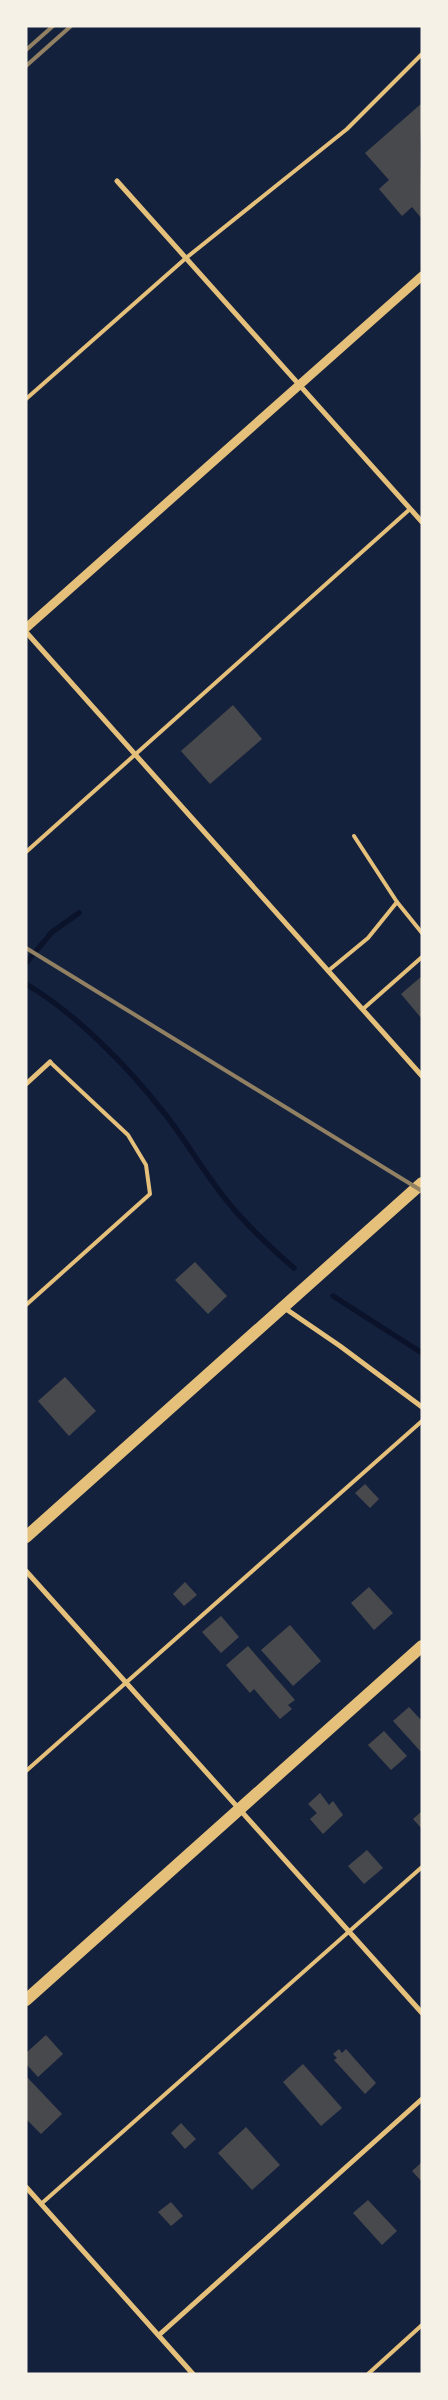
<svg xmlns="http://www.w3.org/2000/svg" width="448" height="2400" viewBox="0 0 448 2400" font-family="'DejaVu Sans',sans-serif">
	<rect width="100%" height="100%" fill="#14213d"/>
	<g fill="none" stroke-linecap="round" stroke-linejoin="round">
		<!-- stream -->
		<g stroke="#0b132b" stroke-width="5.5">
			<polyline points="26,963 52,932 79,913"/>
			<path d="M 26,984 C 77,1014 129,1068 165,1114 C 187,1142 204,1173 227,1201 C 247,1226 270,1247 294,1268"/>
			<polyline points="333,1296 422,1353"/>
		</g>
	</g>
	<!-- building -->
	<g fill="#48494c">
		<polygon points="422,103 420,149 422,219 412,207 402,216 379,189 389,180 365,153"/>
		<polygon points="233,705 262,739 210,784 181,751"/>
		<polygon points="422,976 422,1019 401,994"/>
		<polygon points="195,1262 227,1296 208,1314 175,1280"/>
		<polygon points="65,1377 96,1411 69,1436 38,1401"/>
		<polygon points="365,1484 379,1499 370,1508 355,1493"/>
		<polygon points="185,1582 197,1595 184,1606 173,1594"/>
		<polygon points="369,1587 393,1613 374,1630 351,1603"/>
		<polygon points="221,1616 239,1637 221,1653 202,1632"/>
		<polygon points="290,1625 321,1661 293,1686 261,1650"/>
		<polygon points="248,1646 295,1700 288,1705 292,1709 280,1719 254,1689 250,1693 226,1665"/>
		<polygon points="409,1707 422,1721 422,1753 393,1721"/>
		<polygon points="384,1731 407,1756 391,1770 368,1745"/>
		<polygon points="320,1793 329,1805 333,1801 343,1815 323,1834 310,1819 317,1813 308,1804"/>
		<polygon points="422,1811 422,1829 413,1819"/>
		<polygon points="367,1850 383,1868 364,1884 348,1866"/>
		<polygon points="46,2035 63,2054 38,2077 26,2064 26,2053"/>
		<polygon points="339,2049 342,2053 346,2049 376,2083 365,2094 334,2060 337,2058 333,2054"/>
		<polygon points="303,2064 342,2108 321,2126 283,2082"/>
		<polygon points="26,2076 62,2114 41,2134 26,2119"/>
		<polygon points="181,2123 196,2139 185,2149 171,2133"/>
		<polygon points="246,2127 280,2165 252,2190 218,2153"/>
		<polygon points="422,2162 422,2182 412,2171"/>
		<polygon points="368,2200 397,2231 382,2245 353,2213"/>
		<polygon points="171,2202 183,2216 171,2226 158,2212"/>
	</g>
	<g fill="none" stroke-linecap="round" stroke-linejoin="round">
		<!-- service -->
		<g stroke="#e5c07b" stroke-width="4">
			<polyline points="26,399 186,258 347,129 422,54"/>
			<polyline points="26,852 410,509"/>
			<polyline points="397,902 422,933"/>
			<polyline points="328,971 368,938 397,902 354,836"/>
			<polyline points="363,1009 422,957"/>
			<polyline points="26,1305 150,1194 146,1165 128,1135 50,1062"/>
			<polyline points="26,1771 422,1421"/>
			<polyline points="41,2204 422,1867"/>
			<polyline points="368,2374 422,2325"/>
		</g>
		<!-- minor -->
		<g stroke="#e5c07b" stroke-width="5">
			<polyline points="117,181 422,522"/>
			<polyline points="26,632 422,1076"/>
			<polyline points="26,1084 50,1062"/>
			<polyline points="283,1307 340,1346 422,1407"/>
			<polyline points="26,1571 422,2013"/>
			<polyline points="26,2187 193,2374"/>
			<polyline points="159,2335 422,2099"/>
		</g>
		<!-- tertiary -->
		<polyline stroke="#e5c07b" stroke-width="9" points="26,628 422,276"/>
		<!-- primary -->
		<g stroke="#e5c07b" stroke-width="12">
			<polyline points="26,1537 422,1183"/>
			<polyline points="26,2000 422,1646"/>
		</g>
		<!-- rail -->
		<g stroke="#918062" stroke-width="4">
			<polyline points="26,50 53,26"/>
			<polyline points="26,66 71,26"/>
			<polyline points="26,948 422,1191"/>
		</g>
	</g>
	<!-- border -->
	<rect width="448" height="2400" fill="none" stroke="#f6f1e7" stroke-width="55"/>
</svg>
